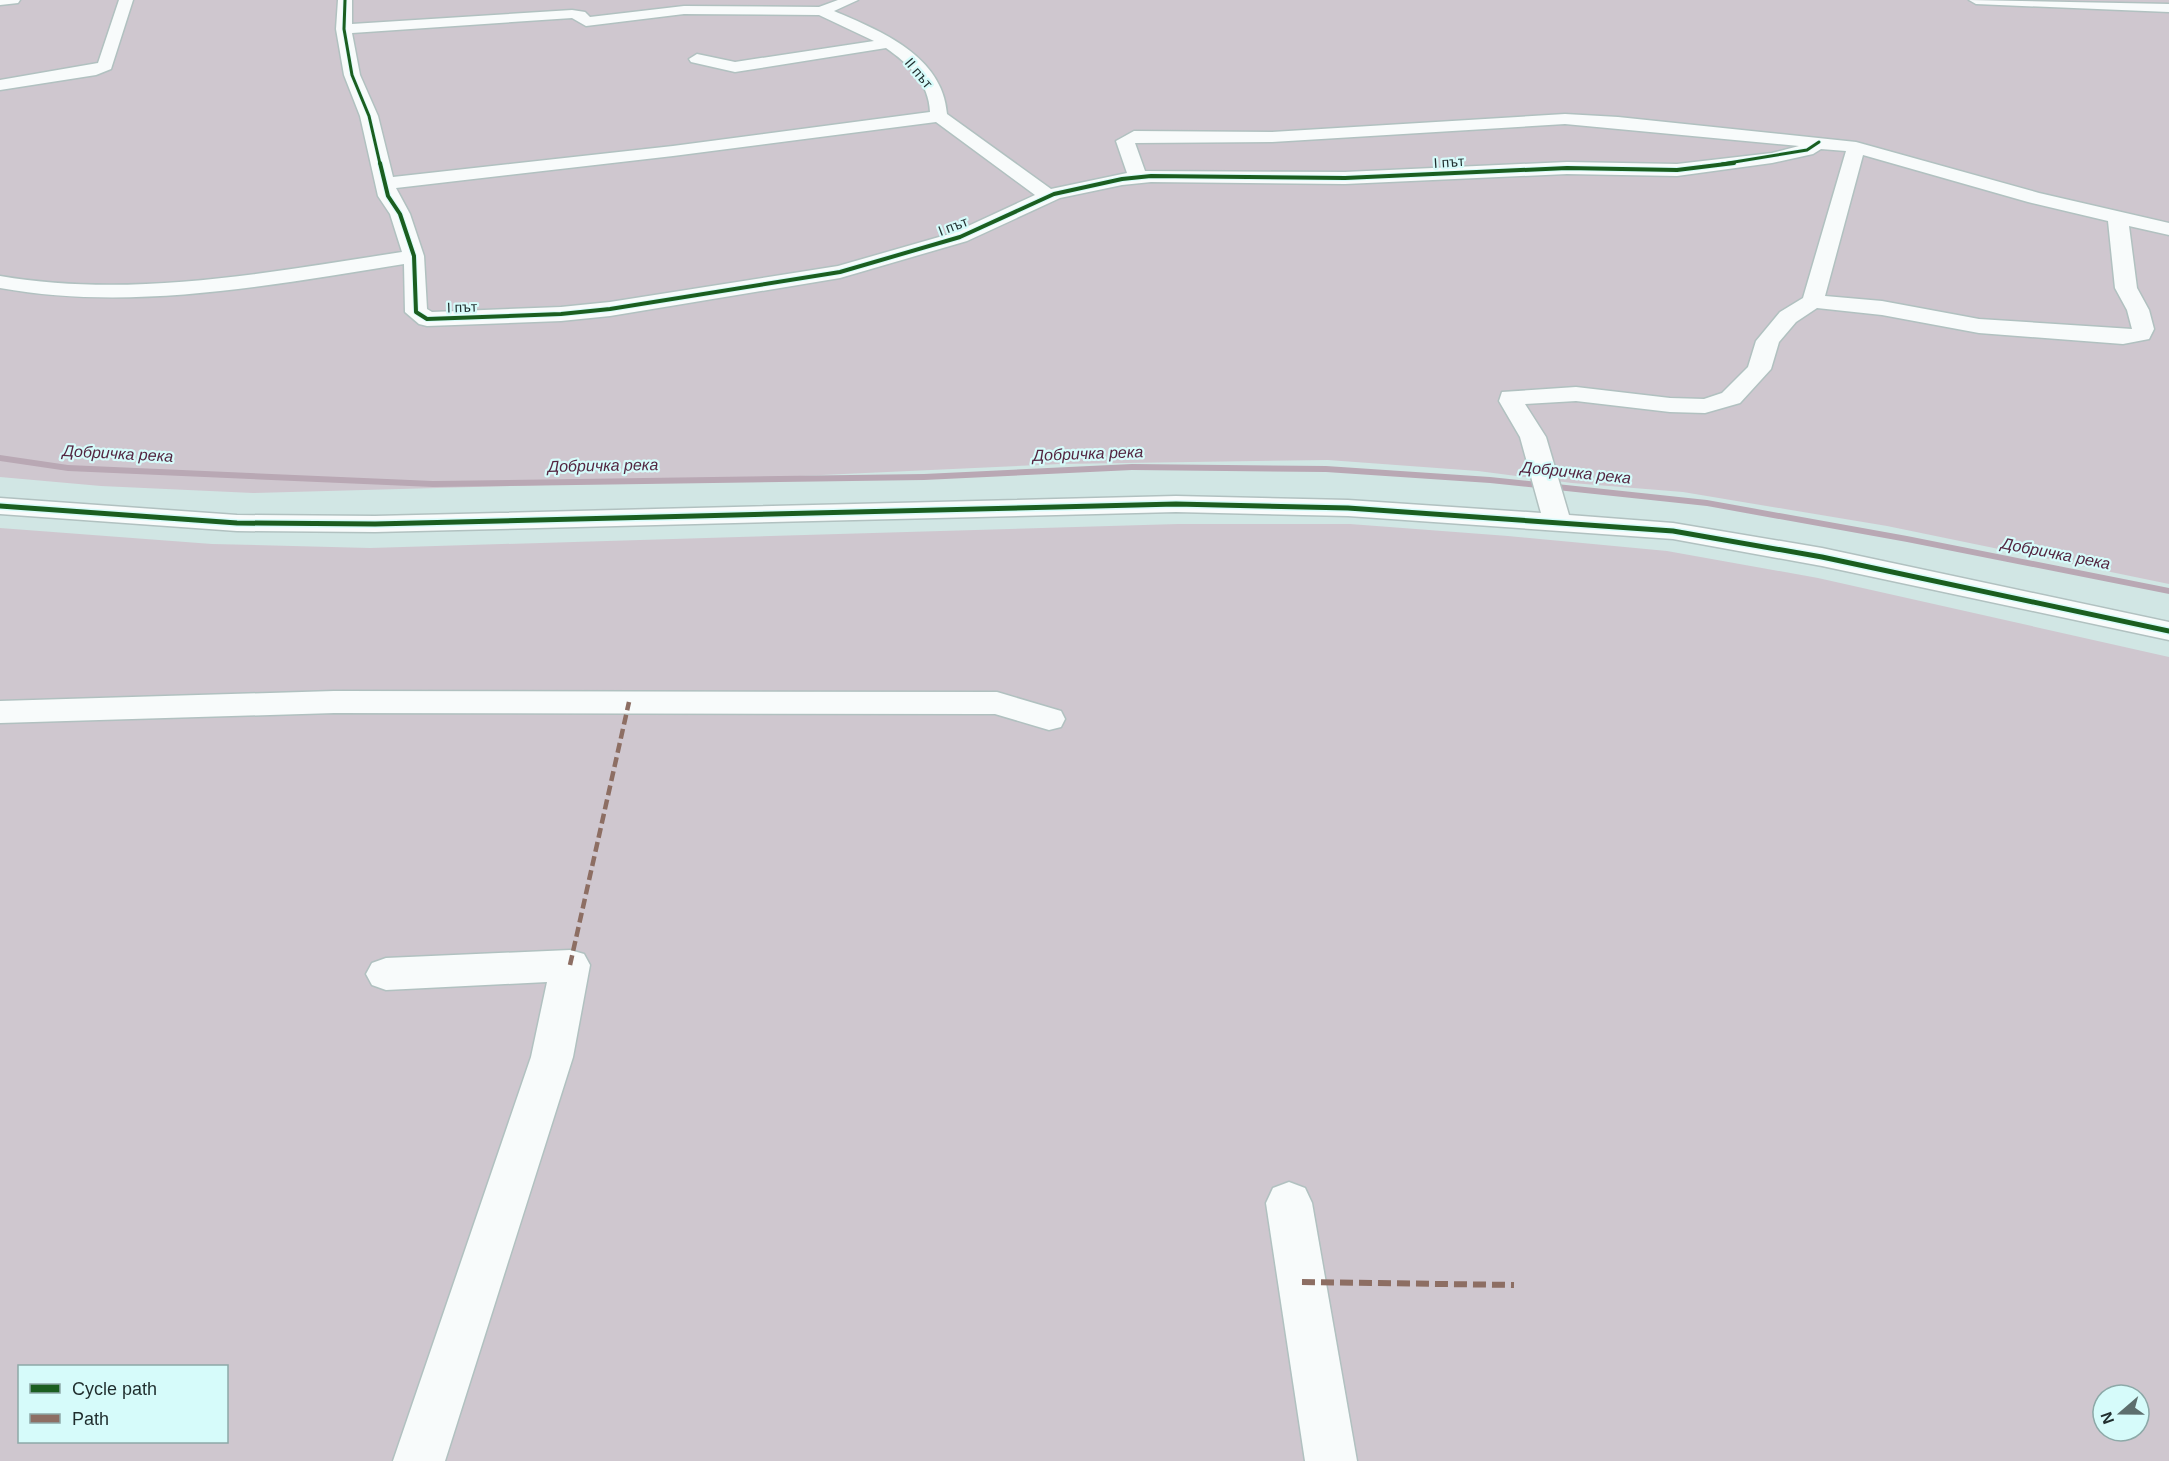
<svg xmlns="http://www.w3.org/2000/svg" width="2169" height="1461" viewBox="0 0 2169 1461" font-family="Arial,sans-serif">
	<rect width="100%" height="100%" fill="#d1e6e4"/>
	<!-- green -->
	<g fill="#cfc7cf" fill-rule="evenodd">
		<polygon points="0,0 2169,0 2169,584 1887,526 1683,492 1572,483 1478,471 1328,460 1060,464 692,481 253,493 101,486 0,477"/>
		<path d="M 1178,524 L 1350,524 L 1508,536 L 1667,551 L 1818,578 L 2169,657 L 2169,1461 L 0,1461 L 0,528 L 212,544 L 370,548 ZM 20,1366 L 226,1366 L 226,1442 L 20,1442 ZM 2103,1395 L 2139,1395 L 2139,1431 L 2103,1431 Z"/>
	</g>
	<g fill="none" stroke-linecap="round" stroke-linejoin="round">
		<!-- stream -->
		<polygon fill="#b9a8b4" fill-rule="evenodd" points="0,455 68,465 433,481 924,474 1132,464 1326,466 1490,477 1707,500 1907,536 2169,588 2169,594 1907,542 1707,506 1490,483 1326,472 1132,470 924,480 433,487 68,471 0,461"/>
		<defs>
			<g id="minor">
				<polygon points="0,0 20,0 18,3 0,5"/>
				<polygon points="119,0 133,0 111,69 96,75 0,90 0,80 98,63"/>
				<path d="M 338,0 L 352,0 L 352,24 L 572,10 L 585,12 L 590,17 L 684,6 L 819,7 L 838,0 L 858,0 L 834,11 C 881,31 943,56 947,114 L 1051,189 L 1127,173 L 1116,141 L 1134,131 L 1272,132 L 1565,114 L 1618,117 L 1856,142 L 2039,193 L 2169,223 L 2169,235 L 2129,226 L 2137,288 L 2149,310 L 2154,329 L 2149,339 L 2123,344 L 1979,333 L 1882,315 L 1817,308 L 1796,322 L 1779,342 L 1771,369 L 1740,403 L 1705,413 L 1670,412 L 1576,401 L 1525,404 L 1546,437 L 1569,515 L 1673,523 L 1822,548 L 2169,622 L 2169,640 L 1822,566 L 1673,539 L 1348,516 L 1176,512 L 375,532 L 237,531 L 0,514 L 0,498 L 237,515 L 375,516 L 1176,496 L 1348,500 L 1541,513 L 1520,437 L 1499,401 L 1502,392 L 1576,387 L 1670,398 L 1704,399 L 1722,393 L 1748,367 L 1756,341 L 1780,312 L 1803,298 L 1846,151 L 1821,149 L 1813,154 L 1772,163 L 1677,176 L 1567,174 L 1345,184 L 1151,182 L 1122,185 L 1060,198 L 967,241 L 840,278 L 610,316 L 561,321 L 427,326 L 419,324 L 405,312 L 404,264 C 272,285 133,312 0,288 L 0,276 C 133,299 271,272 402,252 L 390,214 L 378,196 L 360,116 L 344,75 L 336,29 ZM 684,14 L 819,15 L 874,41 L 735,62 L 697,54 L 689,59 L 691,62 L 735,72 L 886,48 C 909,64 929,83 930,112 L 673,146 L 393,177 L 378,116 L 360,75 L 352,33 L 572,18 L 586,26 ZM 936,122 L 1035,195 L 953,233 L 838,266 L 610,302 L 561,307 L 432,312 L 427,309 L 424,256 L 410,214 L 396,188 L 673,156 ZM 1565,124 L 1799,146 L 1772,153 L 1677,164 L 1567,162 L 1345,172 L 1145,171 L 1135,143 L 1272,142 ZM 1863,155 L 2028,202 L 2108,221 L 2115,288 L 2127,310 L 2132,329 L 1979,319 L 1882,301 L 1825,296 Z"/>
				<polygon points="1969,0 2169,4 2169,12 1976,4"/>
				<polygon points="334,691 997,692 1061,711 1065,719 1061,727 1049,730 995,714 334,713 0,723 0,701"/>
				<polygon points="570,950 584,954 590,965 573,1057 445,1461 393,1461 531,1057 547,982 386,990 372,985 366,974 372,963 386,958"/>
				<polygon points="1289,1182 1305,1188 1312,1203 1357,1461 1305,1461 1266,1203 1273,1188"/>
			</g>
		</defs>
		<!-- minor casing -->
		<use href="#minor" stroke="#b1c1c0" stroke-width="3"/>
		<!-- minor -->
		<use href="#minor" fill="#f8fbfb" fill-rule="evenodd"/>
		<!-- quiet-far1 -->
		<polyline stroke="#8d6e63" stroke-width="4.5" stroke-dasharray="10 4.5" stroke-linecap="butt" points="570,965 629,702"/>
		<!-- quiet -->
		<polyline stroke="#8d6e63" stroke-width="6" stroke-dasharray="13 6" stroke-linecap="butt" points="1302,1282 1514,1285"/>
		<defs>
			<g id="cycleway-far2">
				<polyline points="345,0 344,29 352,75 369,116 380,164"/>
				<polyline points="1722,164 1807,150 1819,142"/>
			</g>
			<polyline id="cycleway-far1" points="380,163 388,196 400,214 414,256 416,312 427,319 561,314 610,309 840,272 960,237 1054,194 1122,179 1151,176 1345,178 1567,168 1677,170 1734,163"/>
			<polyline id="cycleway" points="0,506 237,523 375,524 1176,504 1348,508 1673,531 1822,557 2169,631"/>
		</defs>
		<!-- cycleway-far2 casing -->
		<use href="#cycleway-far2" stroke="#d6fbfa" stroke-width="4.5"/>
		<!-- cycleway-far1 casing -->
		<use href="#cycleway-far1" stroke="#d6fbfa" stroke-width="6"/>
		<!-- cycleway casing -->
		<use href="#cycleway" stroke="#d6fbfa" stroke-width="8"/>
		<!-- cycleway-far2 -->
		<use href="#cycleway-far2" stroke="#1b5e20" stroke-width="3"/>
		<!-- cycleway-far1 -->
		<use href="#cycleway-far1" stroke="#1b5e20" stroke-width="4"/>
		<!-- cycleway -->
		<use href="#cycleway" stroke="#1b5e20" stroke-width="5"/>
	</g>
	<g text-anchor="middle" stroke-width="4.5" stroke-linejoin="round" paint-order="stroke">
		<!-- far-street labels -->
		<g font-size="14" fill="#1f2d2d" stroke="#d6fbfa">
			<text transform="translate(919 73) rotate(50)" y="5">ІІ път</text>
			<text transform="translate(1449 162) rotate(-4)" y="5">І път</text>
			<text transform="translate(953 226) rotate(-21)" y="5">І път</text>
			<text transform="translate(462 307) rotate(-2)" y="5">І път</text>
		</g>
		<!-- water labels -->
		<g font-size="16" font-style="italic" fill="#542641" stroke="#d6fbfa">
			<text transform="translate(118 453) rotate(3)" y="6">Добричка река</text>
			<text transform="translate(1088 453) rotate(-2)" y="6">Добричка река</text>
			<text transform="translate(603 465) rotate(-1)" y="6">Добричка река</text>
			<text transform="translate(1576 472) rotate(6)" y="6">Добричка река</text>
			<text transform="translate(2056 553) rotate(11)" y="6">Добричка река</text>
		</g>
	</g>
	<!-- legend -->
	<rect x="18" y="1365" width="210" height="78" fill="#d6fbfa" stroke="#8da9a8" stroke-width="1.5"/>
	<rect x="30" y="1384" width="30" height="9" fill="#1b5e20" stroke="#8da9a8" stroke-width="1.5"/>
	<text x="72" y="1395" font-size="18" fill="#1f2d2d">Cycle path</text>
	<rect x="30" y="1414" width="30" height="9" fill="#8d6e63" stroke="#8da9a8" stroke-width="1.5"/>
	<text x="72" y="1425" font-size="18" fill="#1f2d2d">Path</text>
	<!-- north arrow -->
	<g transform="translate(2121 1413) rotate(250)"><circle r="28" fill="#d6fbfa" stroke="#8da9a8" stroke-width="1.5"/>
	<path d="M0-4.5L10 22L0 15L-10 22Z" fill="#5d6e6d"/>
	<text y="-9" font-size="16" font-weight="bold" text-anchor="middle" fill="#1f2d2d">N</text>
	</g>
</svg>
